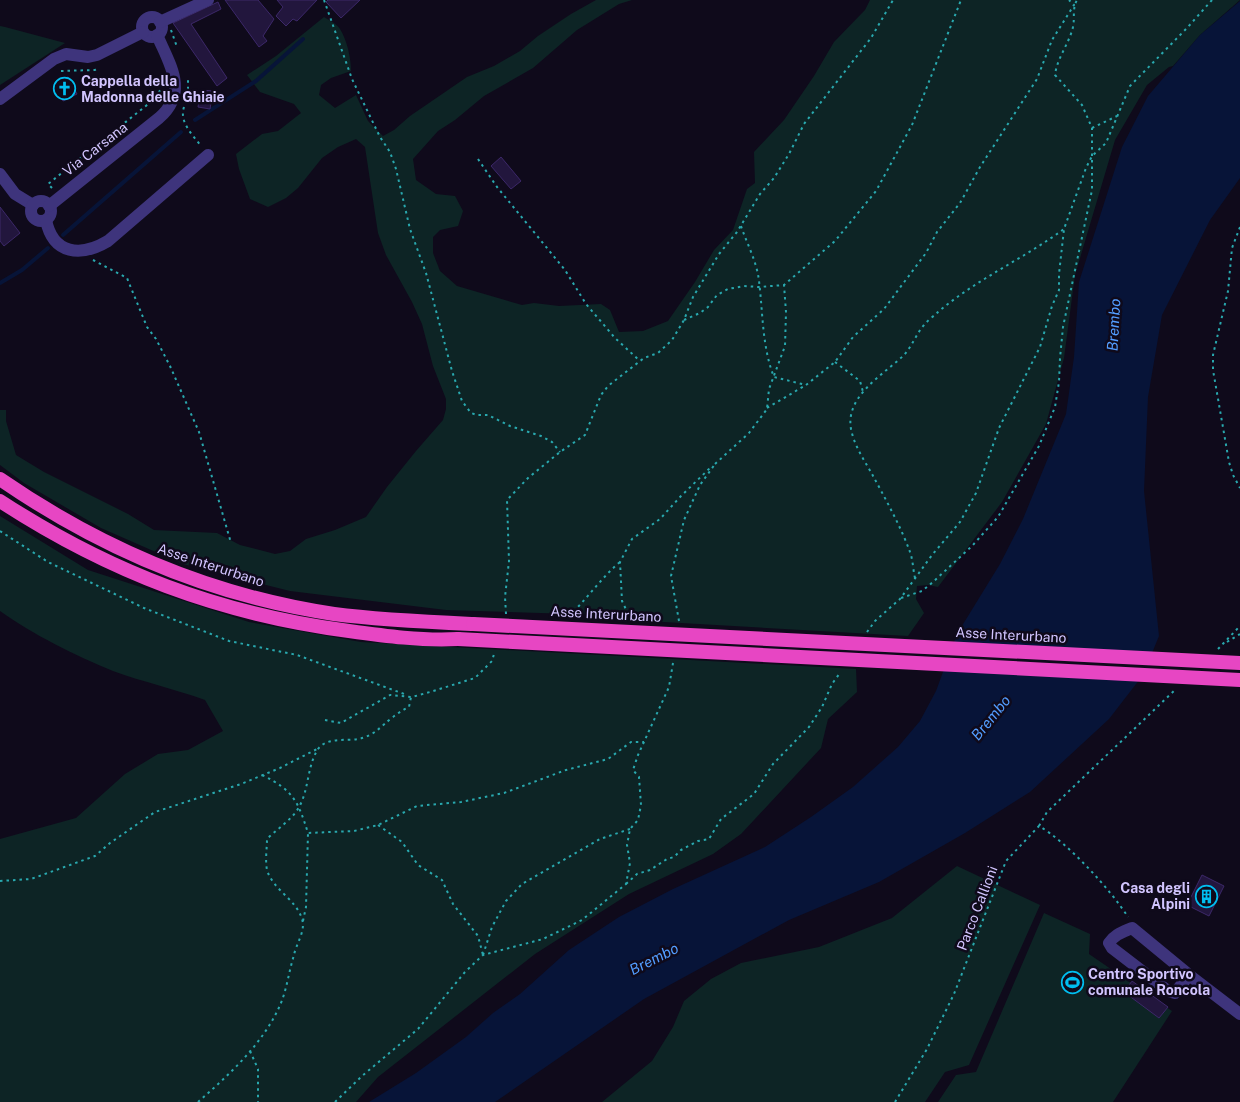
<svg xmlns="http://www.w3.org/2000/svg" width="1240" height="1102" viewBox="0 0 1240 1102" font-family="'Public Sans',sans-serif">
	<rect width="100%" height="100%" fill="#0f0a1b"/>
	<!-- green -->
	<g fill="#0d2425">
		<path d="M 596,0 L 632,0 L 619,4 L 577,30 L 533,68 L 484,96 L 455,120 L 438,131 L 413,159 L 416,180 L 436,194 L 455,196 L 463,211 L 458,226 L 440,230 L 433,237 L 433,253 L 440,271 L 457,286 L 522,305 L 534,303 L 559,306 L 601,304 L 610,310 L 619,332 L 643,331 L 668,321 L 695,282 L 714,250 L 733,230 L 747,189 L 755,183 L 754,152 L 784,120 L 814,76 L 834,42 L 865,10 L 870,0 L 1240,0 L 1200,35 L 1173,66 L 1169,67 L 1147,85 L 1115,140 L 1075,275 L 1064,358 L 1046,424 L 1002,502 L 938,587 L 928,585 L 917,586 L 916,599 L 924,613 L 908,636 L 629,620 L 606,615 L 446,610 L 290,591 L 183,564 L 101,528 L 24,483 L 0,465 L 0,410 L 6,410 L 6,421 L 16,455 L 44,472 L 128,514 L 154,530 L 217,533 L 240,545 L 275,554 L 290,551 L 306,539 L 335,530 L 366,517 L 387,487 L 416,451 L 443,420 L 446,409 L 446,399 L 433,366 L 422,324 L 412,302 L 386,255 L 378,233 L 365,147 L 356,139 L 338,147 L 322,158 L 298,188 L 286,198 L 268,207 L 250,199 L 239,169 L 236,154 L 262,134 L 278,131 L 301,113 L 294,104 L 260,92 L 247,75 L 276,56 L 324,17 C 329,20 337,24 340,29 C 347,40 351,58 351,71 L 331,78 L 321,85 L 319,95 L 335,108 L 356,95 L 368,121 L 383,136 L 394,130 L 410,116 L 467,77 L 494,66 L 520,51 L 538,36 L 571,14 Z"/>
		<polygon points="0,26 5,27 65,43 0,85"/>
		<path d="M 0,516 L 88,570 L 249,622 L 361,642 L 856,669 L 857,692 L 828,719 L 821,748 L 741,834 L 713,854 L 629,894 L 535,954 L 378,1077 L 356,1102 L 0,1102 L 0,839 L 76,818 L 125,774 L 158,754 L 188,750 L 223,731 L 205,700 C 175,689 143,682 113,671 C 76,656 32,634 0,611 Z"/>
		<polygon points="957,866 1040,905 969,1065 945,1072 925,1102 602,1102 652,1061 673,1027 684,1001 711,979 741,963 819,947 892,918"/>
		<polygon points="1044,913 1090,934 1089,954 1172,1011 1113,1102 938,1102 956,1075 976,1072"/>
	</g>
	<!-- water -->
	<polygon fill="#071438" points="1240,1 1240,178 1210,220 1162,315 1148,397 1144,491 1159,636 1143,675 1109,719 1030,792 965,833 879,882 789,920 644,999 495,1102 369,1102 416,1073 466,1037 493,1013 520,994 569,950 619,917 673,889 765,847 811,817 853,787 898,747 920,721 936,691 957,634 1000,564 1023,519 1066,414 1074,357 1079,282 1122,147 1148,96 1200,35"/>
	<!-- pier -->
	<polygon fill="#0f0a1b" points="949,648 1153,658 1146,675 943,665"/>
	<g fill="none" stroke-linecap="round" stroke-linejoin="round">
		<!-- stream -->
		<g stroke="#071438" stroke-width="4">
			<polyline points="195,120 256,81 303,39"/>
			<polyline points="63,235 181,132"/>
			<polyline points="0,283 22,270 48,248"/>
		</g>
	</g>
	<!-- building -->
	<g fill="#22163d" stroke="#3c2869">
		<polygon points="225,0 258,0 274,19 263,36 267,41 259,47"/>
		<polygon points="277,0 317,0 297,21 293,19 286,26 276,16 283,7"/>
		<polygon points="328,0 360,0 341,18 326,2"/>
		<polygon points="218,2 221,9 191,24 227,78 217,86 173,23"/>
		<polygon points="68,77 77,94 63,101 54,84"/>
		<polygon points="201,90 213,91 210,109 198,107"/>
		<polygon points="501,157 521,181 511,189 491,166"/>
		<polygon points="0,207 20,233 4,246 0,241"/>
		<polygon points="1202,875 1224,886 1209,916 1187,905"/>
		<polygon points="1132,981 1168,1007 1159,1018 1124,992"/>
	</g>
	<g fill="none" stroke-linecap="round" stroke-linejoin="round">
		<!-- path -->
		<g stroke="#29a8ae" stroke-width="2" stroke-dasharray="2.5 4" stroke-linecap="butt">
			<polyline points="324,0 352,79 380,137 390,152 396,169 410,229 426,273 452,371 462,401 471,413 477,415 488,415 510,426 541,436 552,442 560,452"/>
			<polyline points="171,30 177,47"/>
			<polyline points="61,71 95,70 98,68"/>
			<polyline points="186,102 188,92 188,80"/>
			<path d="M 184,107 C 179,122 192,134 201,146"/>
			<polyline points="1092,128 1117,116"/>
			<polyline points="478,159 497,187 565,270 586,304 615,338 640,361"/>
			<polyline points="52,188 48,184 152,101 162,88"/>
			<path d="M 741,226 C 747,244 757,262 759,281 C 763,313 762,347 774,377 L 806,385 L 835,362 L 853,337 L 884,309 L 926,253 L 937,232 L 960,203 L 980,167 L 1037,79 L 1052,40 L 1074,5 L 1069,0"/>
			<polyline points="1240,227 1232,248 1228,291 1213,355 1213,370 1229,462 1233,475 1240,488"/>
			<polyline points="93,260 127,278 147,327 156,339 170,366 199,432 231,543"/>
			<polyline points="684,320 700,313 708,307 717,295 728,289 744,286 759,287 784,285 835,241 876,191 912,125 961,0"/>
			<polyline points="835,362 860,381 863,392"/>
			<polyline points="767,408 806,385"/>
			<polyline points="715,464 749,433 767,409 769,389 785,346 786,312 784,285"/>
			<polyline points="0,531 48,562 144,608 229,641 297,655 407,695"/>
			<path d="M 915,578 C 913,570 913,560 910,552 C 901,527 885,498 872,474 C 864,460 854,445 851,429 C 845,396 883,375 903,356 C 912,347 916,334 924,325 C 928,320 934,316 938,312 C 977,279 1023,259 1064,229"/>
			<path d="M 901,598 L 922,591 L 933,582 L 972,546 L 998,517 L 1039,446 L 1055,407 L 1059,382 L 1060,358 L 1063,327 L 1092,190 L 1092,128 L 1082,105 L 1055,75 C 1057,58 1069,44 1073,27 C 1075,18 1072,9 1077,0"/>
			<polyline points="506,614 505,597 509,561 507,500 528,478 560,452 585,435 601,395 608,386 644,358 658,353 672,340 684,320 693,297 719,254 737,232 760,194 774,178 789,154 804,124 871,38 893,0"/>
			<path d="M 569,616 C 587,599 601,578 620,562"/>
			<polyline points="631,620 622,601 620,562 632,539 660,519 681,496 711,467"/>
			<polyline points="679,621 671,576 684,520 700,485 715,464"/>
			<polyline points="867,632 875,621 900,599 932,555 960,522 976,493 999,428 1040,347 1052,306 1059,290 1059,274 1064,229 1086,168 1092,156 1106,143 1130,86 1187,28 1212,0"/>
			<polyline points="1227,642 1240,634"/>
			<polyline points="1218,649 1240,626"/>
			<polyline points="325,720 341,723 390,695 412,697 430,692 475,678 492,661 494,654"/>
			<path d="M 262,775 C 293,790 298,801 308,833 L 354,831 L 378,825 L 417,806 L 461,802 L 504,793 L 566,770 L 608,759 L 631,742 L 644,742"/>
			<polyline points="378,825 402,842 418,865 442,880 453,904 478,936 483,955"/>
			<polyline points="1039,826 1047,812 1175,690"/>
			<polyline points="0,881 31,879 95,856 110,843 155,812 241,784 280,768 317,749"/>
			<polyline points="626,884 637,874 650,870 667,859 674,857 681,850 698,841 709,839 721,819 754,794 773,764 809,727 822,707 832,684 840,673"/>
			<polyline points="303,921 306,907 308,833"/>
			<polyline points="483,955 492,927 506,901 522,884 600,839 630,829"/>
			<polyline points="250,1051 258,1069 258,1102"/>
			<path d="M 198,1102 C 230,1074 264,1043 281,1003 C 287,988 289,971 294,955 C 296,944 306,931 302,919 C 296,899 273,890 267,870 C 265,860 267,848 267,839 C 278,828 292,820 299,807 C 309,790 307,766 318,749 C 327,737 346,741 358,739 C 374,736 380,727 393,717 C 398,713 403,710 409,707 L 411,697"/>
			<polyline points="335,1102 362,1076 418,1029 465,972 483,955 543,939 582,920 626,884 630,863 627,845 630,829 638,820 641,805 639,777 633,770 638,755 669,687 673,663"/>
			<path d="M 895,1102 L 927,1049 L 954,994 L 1006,861 L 1039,826 C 1068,843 1110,889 1128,917"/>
		</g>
		<!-- minor -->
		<g stroke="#3e347c" stroke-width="12">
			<circle cx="152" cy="27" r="10"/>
			<polyline points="160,22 208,0"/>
			<polyline points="0,99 54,59 66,54 88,57 97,55 143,32"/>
			<polyline points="0,174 15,194 33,205"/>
			<circle cx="41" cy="211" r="10"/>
			<path d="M 49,206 L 159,118 C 189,92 170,65 157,35"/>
			<path d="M 46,220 C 53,255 81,257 108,241 L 208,155"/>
			<path d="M 1132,928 L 1189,975 L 1175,993 L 1168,991 L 1112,948 L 1109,943 C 1115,934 1123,932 1132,928 Z"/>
			<polyline points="1189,975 1240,1014"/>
		</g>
		<!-- trunk -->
		<g stroke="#e746c3" stroke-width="14">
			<path d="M 0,479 C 100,548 213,596 334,614 C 380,620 427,622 473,624"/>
			<path d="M 0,501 C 109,572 219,614 349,631 C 385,636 422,641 458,639"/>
		</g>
		<!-- trunk-bridge -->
		<g stroke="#e746c3" stroke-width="14">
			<polyline points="473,624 1240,663"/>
			<polyline points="458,639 1240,680"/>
		</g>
	</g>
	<!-- icons -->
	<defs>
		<symbol id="church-ring" viewBox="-11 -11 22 22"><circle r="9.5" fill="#0f0a1b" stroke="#00bef0" stroke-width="1.5"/><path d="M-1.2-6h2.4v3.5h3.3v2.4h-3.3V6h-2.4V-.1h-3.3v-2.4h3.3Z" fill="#00bef0"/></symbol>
		<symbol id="building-ring" viewBox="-11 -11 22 22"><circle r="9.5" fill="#0f0a1b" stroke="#00bef0" stroke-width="1.5"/><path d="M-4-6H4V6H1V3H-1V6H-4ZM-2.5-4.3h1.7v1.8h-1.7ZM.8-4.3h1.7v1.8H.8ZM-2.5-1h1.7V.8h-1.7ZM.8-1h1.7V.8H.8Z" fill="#00bef0"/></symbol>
		<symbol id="stadium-ring" viewBox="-11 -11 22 22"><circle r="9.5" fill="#0f0a1b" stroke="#00bef0" stroke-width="1.5"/><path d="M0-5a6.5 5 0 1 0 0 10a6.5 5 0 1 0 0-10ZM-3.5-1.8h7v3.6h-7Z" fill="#00bef0"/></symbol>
	</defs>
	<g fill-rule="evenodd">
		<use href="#church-ring" x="52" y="76" width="25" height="25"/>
		<use href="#building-ring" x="1194" y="884" width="25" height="25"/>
		<use href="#stadium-ring" x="1060" y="970" width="25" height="25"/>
	</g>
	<g text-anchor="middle" stroke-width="5" stroke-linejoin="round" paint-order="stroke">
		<!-- poi labels -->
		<g font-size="14" font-weight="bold" fill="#d2c5ff" stroke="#0f0a1b" text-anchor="start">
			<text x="81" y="86">Cappella della<tspan x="81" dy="16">Madonna delle Ghiaie</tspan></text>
			<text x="1190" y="893" text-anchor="end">Casa degli<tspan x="1190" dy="16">Alpini</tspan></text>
			<text x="1088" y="979">Centro Sportivo<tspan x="1088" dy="16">comunale Roncola</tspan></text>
		</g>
		<!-- street labels -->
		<g font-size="14" fill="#d2c5ff" stroke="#0f0a1b">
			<text transform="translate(95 149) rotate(-38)" y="5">Via Carsana</text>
			<text transform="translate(211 565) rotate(18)" y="5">Asse Interurbano</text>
			<text transform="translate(606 614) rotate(3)" y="5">Asse Interurbano</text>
			<text transform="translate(1011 635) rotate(3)" y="5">Asse Interurbano</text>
			<text transform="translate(977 908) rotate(-69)" y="5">Parco Callioni</text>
		</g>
		<!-- water labels -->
		<g font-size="15" font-style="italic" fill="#539dff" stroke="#0f0a1b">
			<text transform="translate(1114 325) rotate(-87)" y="5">Brembo</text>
			<text transform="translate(991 718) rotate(-51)" y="5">Brembo</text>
			<text transform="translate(654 959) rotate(-27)" y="5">Brembo</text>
		</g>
	</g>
</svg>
